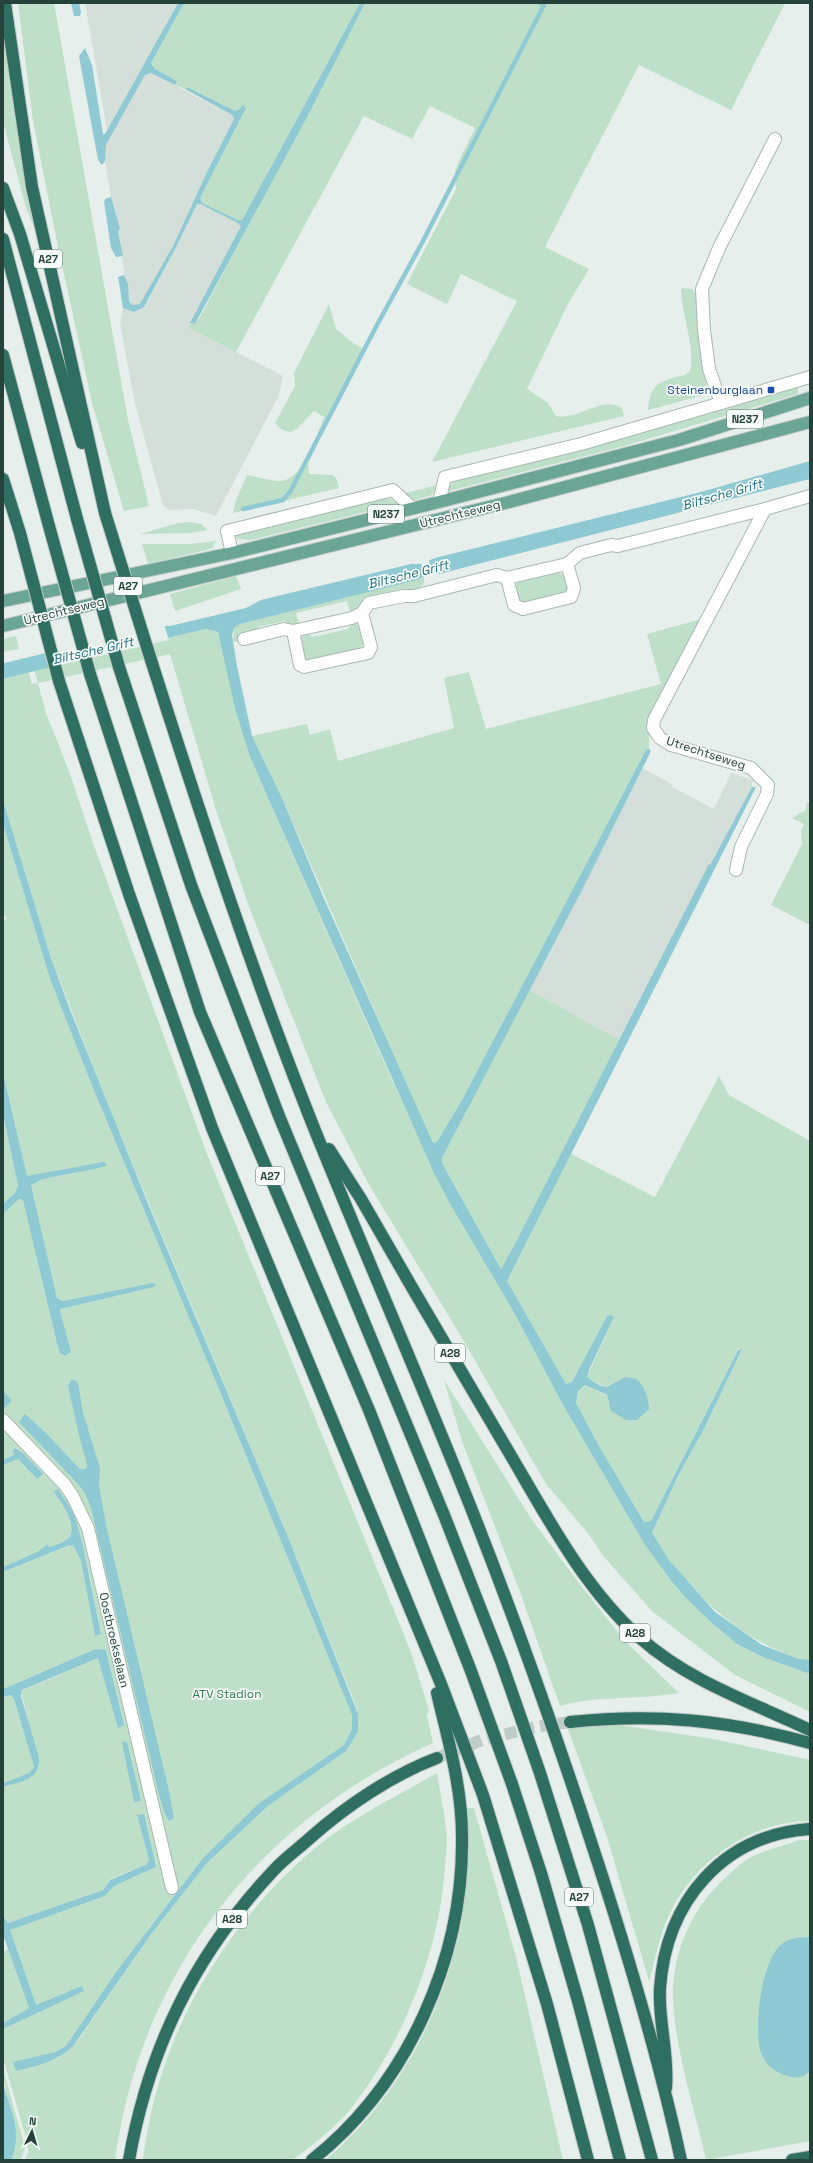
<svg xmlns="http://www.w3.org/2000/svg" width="813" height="2163" viewBox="0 0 813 2163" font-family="'Space Grotesk',sans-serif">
	<rect width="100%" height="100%" fill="#e6efeb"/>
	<!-- built -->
	<g fill="#d4dfda">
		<polygon points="85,3 178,3 107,130"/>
		<polygon points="151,73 232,115 234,119 207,172 173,246 142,303 138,306 133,305 129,302 118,232 120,228 111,197 105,161 106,145 145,75"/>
		<polygon points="197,204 200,204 236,222 241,226 189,328 283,376 279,395 216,516 193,509 169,510 163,505 135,404 120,323 123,308 134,312 147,303"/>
		<polygon points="642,768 670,783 673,785 672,787 714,809 731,773 753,780 752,787 710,865 709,865 620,1040 529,990"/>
	</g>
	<!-- green -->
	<g fill="#bfe0c8">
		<polygon points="18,3 54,3 128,420 149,506 124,511 92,403 56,237 33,121"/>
		<polygon points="184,3 360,3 242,220 238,220 202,203 200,198 246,108 235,111 187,87 185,89 175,85 177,81 155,69 151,63"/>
		<path d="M 365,3 L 785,3 L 731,110 L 639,65 L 545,247 L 589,269 L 568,304 L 527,389 L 548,403 L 556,416 C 578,421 601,395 622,408 L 624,416 L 432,462 L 517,301 L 461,274 L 447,304 L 407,284 L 456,189 L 455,172 L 458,163 L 475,128 L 430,106 L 412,139 L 364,116 L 236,352 L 189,328 L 191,324 L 195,324 L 200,317 Z"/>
		<polygon points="3,19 37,235 26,208 3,122"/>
		<path d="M 681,288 L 692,289 L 696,294 L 702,363 L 708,394 L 648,410 C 650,389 654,383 676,377 C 682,376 686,375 690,371 C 696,347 681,314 681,288 Z"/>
		<path d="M 329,304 L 336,329 L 353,343 L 366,350 L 332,411 L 308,464 L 309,474 L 332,475 L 336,478 L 339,488 L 233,513 L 236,500 L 247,475 C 256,476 273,482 281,481 C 303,479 317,435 324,417 L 314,411 L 297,429 L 290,432 L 282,430 L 275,423 L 295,386 L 294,373 Z"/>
		<polygon points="798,386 798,394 624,446 445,492 453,482 459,480 629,436"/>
		<polygon points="437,485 432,495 412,501 406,495 406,493"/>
		<polygon points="383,498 391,499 398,504 251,540 238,539 235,535"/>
		<polygon points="191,522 201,524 208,530 191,533 140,534 178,523"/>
		<polygon points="216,541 212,548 206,550 148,564 142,544 190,544"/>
		<polygon points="558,573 565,575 569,585 567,592 526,604 519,603 514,589 517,583"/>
		<polygon points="236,576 241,589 175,611 170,594"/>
		<polygon points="424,576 424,583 420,588 410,591 406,588 363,599 356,610 350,612 347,601 296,613 299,624 292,625 284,621 258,627 254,633 238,637 239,641 233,642 234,628 240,624 417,580"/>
		<polygon points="705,618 649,731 649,749 646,750 463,1098 437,1142 432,1143 282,798 252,736 307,724 310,735 330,729 338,761 454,728 444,678 469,672 486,729 661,684 647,634"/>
		<polygon points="354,623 361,627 364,643 360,649 307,660 304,658 300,640 304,635 308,634 313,637 348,629 351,624"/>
		<path d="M 206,629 L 217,632 L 219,634 L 235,709 L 250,757 L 388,1071 L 450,1204 L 512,1309 L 563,1405 L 645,1545 L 672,1582 L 687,1599 L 712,1623 L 737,1644 L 765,1658 L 810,1674 L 810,1712 L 735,1675 L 653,1612 L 604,1557 L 587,1532 L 546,1484 L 462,1338 L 368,1183 L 326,1102 L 249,907 L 216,810 L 170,654 L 38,683 L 46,713 L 69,771 L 93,843 L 207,1154 L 411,1652 L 429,1710 L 427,1716 L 433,1743 C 260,1820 141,1970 115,2160 L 25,2160 L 28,2153 L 28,2145 L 3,2058 L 3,2029 L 57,2002 L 36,2005 L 9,1932 L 11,1929 L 105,1896 L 114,1886 L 156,1867 L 137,1815 L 149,1860 L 147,1864 L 110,1879 L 103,1890 L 8,1923 L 3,1916 L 3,1787 L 32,1777 L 39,1766 L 21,1691 L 98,1658 L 104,1674 L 118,1700 L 106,1650 L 93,1650 L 3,1689 L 3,1572 L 71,1545 L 75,1546 L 81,1561 L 95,1635 L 101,1634 L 90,1580 L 74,1514 L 54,1492 C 62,1503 80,1528 66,1540 C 62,1543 54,1545 49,1547 L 48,1544 L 37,1552 L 3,1567 L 3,1465 L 18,1459 L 37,1479 L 15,1448 L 12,1451 L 15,1455 L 3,1460 L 3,1214 L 19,1199 L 23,1200 L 66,1356 L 70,1354 L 60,1311 L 62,1309 L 154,1287 L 152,1283 L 63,1301 L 57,1298 L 31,1185 L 43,1179 L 79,1172 L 106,1163 L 103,1162 L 27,1177 L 3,1073 L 3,921 L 7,918 L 3,914 L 3,824 L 50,979 L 93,1088 L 218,1387 L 352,1715 L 352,1729 L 344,1745 L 258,1804 L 203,1858 L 116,1972 L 66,2046 L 55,2052 L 14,2062 L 16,2071 C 40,2064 62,2059 79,2039 L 152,1933 L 207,1863 L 268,1806 L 346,1751 L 358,1732 L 358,1714 L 355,1704 L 288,1537 L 112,1115 L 50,955 L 3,800 L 3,676 L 28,670 L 32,684 L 38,683 L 34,669 Z"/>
		<polygon points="16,636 19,649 3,652 3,639"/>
		<polygon points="807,802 810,803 810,925 771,905 802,844 801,831 804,824 792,818 806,810"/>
		<polygon points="529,990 620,1040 516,1242 501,1269 442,1163 442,1158"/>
		<path d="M 719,1076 L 729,1095 L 810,1141 L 810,1660 C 801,1661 792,1657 784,1653 C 739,1635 706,1605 676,1568 C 667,1557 656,1546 652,1533 L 678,1476 L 704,1429 L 742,1349 L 738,1349 L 651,1521 L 644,1522 L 599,1446 L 576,1403 L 578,1391 L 585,1385 L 607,1396 C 610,1413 620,1420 637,1420 L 649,1402 L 645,1391 L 637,1379 L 618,1380 L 613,1385 L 604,1387 L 587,1377 L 614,1317 L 607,1316 L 572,1382 L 566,1384 L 507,1281 L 571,1154 L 655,1197 Z"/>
		<polygon points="3,1114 18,1186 14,1194 3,1204"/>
		<path d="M 444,1380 L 530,1517 L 575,1578 L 624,1640 L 679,1693 C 640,1700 599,1695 560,1706 L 520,1592 L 462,1441 Z"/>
		<polygon points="9,1695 14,1699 34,1767 29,1773 3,1783 3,1697"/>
		<path d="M 619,1725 L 714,1739 L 810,1760 L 810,1821 C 753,1821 698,1859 672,1909 C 660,1931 656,1957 649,1981 L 607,1837 L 568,1729 L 579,1726 Z"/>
		<path d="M 437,1773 C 440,1793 445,1815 447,1836 C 447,1845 446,1856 445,1866 C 440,1951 402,2045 349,2111 C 337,2125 308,2150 292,2160 L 143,2160 C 155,2057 202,1964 272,1889 C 291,1869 311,1850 333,1834 C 366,1811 402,1793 437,1773 Z"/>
		<path d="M 467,1808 L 474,1808 L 516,1957 L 563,2160 L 325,2160 C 408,2091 460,1982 467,1875 C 468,1853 467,1830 467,1808 Z"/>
		<path d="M 800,1840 L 810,1840 L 810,1937 L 799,1938 L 767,1967 L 758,2027 L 806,2075 L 810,2072 L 810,2141 L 706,2160 C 695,2110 673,2044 673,1993 C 673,1954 691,1911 719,1884 C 728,1875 738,1865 749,1858 C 764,1850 783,1846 800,1840 Z"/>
		<polygon points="8,1949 29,2008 3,2023 3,1952"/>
		<path d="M 3,2069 L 25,2147 L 21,2160 L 11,2160 C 25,2129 3,2100 3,2069 Z"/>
	</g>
	<!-- water -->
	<g fill="#8ec9d4">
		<polygon points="71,3 79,3 81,12 80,16 74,16"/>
		<polygon points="178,3 184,3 151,63 155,69 177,81 175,85 151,73 145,75 106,145 105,161 102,165 98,160 79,56 85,48 92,65 103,134 105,134"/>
		<polygon points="360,3 365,3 306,119 195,324 190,323 241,226 236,222 200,204 197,204 176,247 144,307 134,312 123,308 118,277 124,275 128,284 129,302 133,305 140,304 173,246 207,172 234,119 232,115 185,89 187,87 235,111 240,109 242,105 246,108 200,198 202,203 238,220 242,220"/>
		<polygon points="111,197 120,228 118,232 123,256 116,257 111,248 104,202 105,199"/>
		<path d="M 810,461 L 810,479 L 439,574 L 431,572 L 417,580 L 240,624 L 234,628 L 232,635 L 237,666 L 252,736 L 282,798 L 322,894 L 433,1143 L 437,1142 L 463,1098 L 646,750 L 649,749 L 651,751 L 583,888 L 442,1158 L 442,1163 L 501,1269 L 516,1242 L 709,864 L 710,865 L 752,787 L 756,787 L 507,1281 L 566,1384 L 572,1382 L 607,1316 L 611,1315 L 614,1317 L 590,1368 L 587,1377 C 610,1393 604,1387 625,1377 L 637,1379 C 645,1387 649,1398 649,1409 L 637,1420 L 626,1420 L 611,1411 L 607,1395 L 585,1385 L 578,1391 L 576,1403 L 599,1446 L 644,1522 L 651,1521 L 738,1350 L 742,1349 L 704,1429 L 678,1476 L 652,1533 L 669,1560 L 715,1612 L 762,1645 L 799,1659 L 810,1660 L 810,1674 L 765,1658 L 737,1644 L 712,1623 L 687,1599 L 672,1582 L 645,1545 L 563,1405 L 512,1309 L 450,1204 L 434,1173 L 250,757 L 235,709 L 218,632 L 206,629 L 34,669 L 162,626 L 170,626 L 246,608 L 261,600 L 411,564 L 420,564 L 435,558 L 701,492 Z"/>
		<polygon points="18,661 21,672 3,676 3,665"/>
		<path d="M 3,800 L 50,955 L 69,1007 L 149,1206 L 288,1537 L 358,1714 L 358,1732 L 346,1751 L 268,1806 L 207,1863 L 152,1933 L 74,2045 C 58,2061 37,2066 16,2071 L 13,2062 L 55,2052 L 66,2046 L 116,1972 L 203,1858 L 258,1804 L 344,1745 L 352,1729 L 352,1715 L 218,1387 L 93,1088 L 50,979 L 3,824 Z"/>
		<polygon points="3,1073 27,1176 103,1162 106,1163 106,1166 99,1168 43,1179 31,1185 57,1298 63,1301 152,1283 156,1285 154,1287 61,1309 60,1311 71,1352 66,1356 60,1353 58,1347 23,1200 19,1199 3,1214 3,1204 14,1194 18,1186 3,1114"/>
		<polygon points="71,1380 75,1380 78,1383 83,1413 100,1468 99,1485 106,1525 169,1791 174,1818 169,1821 164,1812 159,1795 91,1508 85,1493 78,1484 19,1422 25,1414 47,1434 74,1463 80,1469 86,1469 87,1465 79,1435 68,1386"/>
		<polygon points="3,1391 12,1401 3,1409"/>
		<polygon points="15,1448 23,1453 43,1474 37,1479 18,1459 3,1465 3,1460 14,1455 12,1451"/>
		<path d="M 58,1489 L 74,1514 L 82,1542 L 101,1634 L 95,1636 L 81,1561 L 74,1546 L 70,1545 L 3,1572 L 3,1567 L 37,1552 L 48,1544 L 49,1547 C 55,1545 62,1543 66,1540 C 81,1529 61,1502 54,1492 Z"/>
		<path d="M 101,1649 L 106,1650 L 124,1725 L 118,1728 L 98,1658 L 22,1690 L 21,1696 L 39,1758 C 40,1781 21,1781 3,1787 L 3,1783 L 29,1773 L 34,1767 L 14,1699 L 10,1695 L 3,1697 L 3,1689 L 93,1650 Z"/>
		<polygon points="122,1742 127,1742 141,1801 134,1802"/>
		<polygon points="144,1814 156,1867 114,1886 105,1896 10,1930 36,2005 82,1986 84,1991 3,2029 3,2023 29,2008 3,1935 3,1916 8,1923 103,1890 110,1880 147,1864 149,1860 137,1815"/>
		<path d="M 810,1937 L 810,2072 C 802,2078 794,2079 784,2075 C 773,2070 766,2065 761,2053 C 753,2029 761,1958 783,1943 C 790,1938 802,1937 810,1937 Z"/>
		<path d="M 3,2084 C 11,2109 23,2134 11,2160 L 3,2160 Z"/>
	</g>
	<!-- pier -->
	<g fill="#e6efeb">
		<polygon points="429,560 432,575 424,578 421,562"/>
		<polygon points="164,624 169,640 34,671 29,660 31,658"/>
	</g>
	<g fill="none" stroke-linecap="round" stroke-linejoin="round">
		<!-- stream -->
		<polyline stroke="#8ec9d4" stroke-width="4.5" points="243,509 283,500 290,492 377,325 423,241 544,5 540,3"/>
		<!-- canal -->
		<polyline stroke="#8ec9d4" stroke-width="15" points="3,671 53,659"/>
		<!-- highway-tunnel -->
		<polyline stroke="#bfccc8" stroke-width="12" stroke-dasharray="12 6" stroke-linecap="butt" points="437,1758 482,1740 535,1727 570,1722"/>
		<defs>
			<g id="street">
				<polyline points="721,403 709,369 704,330 702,289 719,248 775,139"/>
				<polyline points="439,502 445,477 581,444 810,377"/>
				<polyline points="232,553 227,531 393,490 412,508"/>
				<polyline points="507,578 514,605 523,609 571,597 574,588 567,564"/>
				<polyline points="293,631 300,665 304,667 368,653 371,647 362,613"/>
				<polyline points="244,639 284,629 293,631 352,618 362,613 369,603 404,596 414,596 497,575 507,578 567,564 580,553 611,545 618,546 765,509 810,496"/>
				<polyline points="736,870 741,847 767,794 768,785 751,768 671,745 660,738 653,728 654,720 765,509"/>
				<polyline points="3,1420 65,1485 72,1495 88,1528 172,1888"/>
			</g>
			<g id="primary">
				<polyline points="3,601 232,553 439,502 679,440 810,398"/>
				<polyline points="3,626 505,503 810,422"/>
			</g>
			<g id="highway">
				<polyline points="5,3 32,187 105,513"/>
				<polyline points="3,188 20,234 82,443"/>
				<polyline points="3,239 77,519"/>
				<polyline points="3,355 49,526"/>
				<polyline points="3,479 20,533"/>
				<path d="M 151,660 C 201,817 253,975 314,1128 C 366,1257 422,1384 473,1513 C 518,1627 559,1743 597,1860 C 629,1958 659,2059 681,2160"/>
				<polyline points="119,667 191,885 279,1116 444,1515 501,1661 540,1773 588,1925 652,2160"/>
				<polyline points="90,674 200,1012 369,1410 471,1671 512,1784 541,1873 578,2001 620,2160"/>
				<polyline points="59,681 129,894 212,1128 441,1684 483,1795 547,2004 588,2160"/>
				<path d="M 329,1149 L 361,1199 C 408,1281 456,1363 504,1444 C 544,1511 581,1585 640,1638 C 690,1682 751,1702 810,1730"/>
				<path d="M 570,1722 C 655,1713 727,1720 810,1743"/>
				<path d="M 666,2088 C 669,2054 658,2021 660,1988 C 666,1902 722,1835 810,1829"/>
				<path d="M 129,2160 C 149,2047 195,1954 274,1870 C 285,1858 298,1849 310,1838 C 346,1806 392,1775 437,1758"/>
				<path d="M 312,2160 C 408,2084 464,1958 462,1836 C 462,1787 448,1740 437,1693"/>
				<polyline points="792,2160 810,2157"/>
			</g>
		</defs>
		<!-- street casing -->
		<use href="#street" stroke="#a8b8b2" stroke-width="14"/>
		<!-- primary casing -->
		<use href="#primary" stroke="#c2cac8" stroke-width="14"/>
		<!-- highway casing -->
		<use href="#highway" stroke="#c2cac8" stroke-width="14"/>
		<!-- street -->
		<use href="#street" stroke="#fff" stroke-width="12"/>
		<!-- primary -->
		<use href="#primary" stroke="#6aa596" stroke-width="12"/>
		<!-- highway -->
		<use href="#highway" stroke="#2f6f62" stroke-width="12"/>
		<defs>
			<g id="highway-bridge">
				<polyline points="105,513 151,660"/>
				<polyline points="77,519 119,667"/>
				<polyline points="49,526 90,674"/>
				<polyline points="20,533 59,681"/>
			</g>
		</defs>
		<!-- highway-bridge casing -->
		<use href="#highway-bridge" stroke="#c2cac8" stroke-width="14" stroke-linecap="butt"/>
		<!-- highway-bridge -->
		<use href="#highway-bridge" stroke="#2f6f62" stroke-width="12"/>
	</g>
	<!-- markers -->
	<rect fill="#1a4fb4" stroke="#f7fbf9" stroke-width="1.5" x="767" y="386" width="8" height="8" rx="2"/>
	<g text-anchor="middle" stroke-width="3.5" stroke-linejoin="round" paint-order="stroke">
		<!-- shield labels -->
		<g fill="#f7fbf9" stroke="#637a73" stroke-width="1">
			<rect x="34" y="250" width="28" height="18" rx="3"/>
			<rect x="727" y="410" width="36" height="18" rx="3"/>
			<rect x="368" y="505" width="36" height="18" rx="3"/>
			<rect x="114" y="577" width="28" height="18" rx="3"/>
			<rect x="256" y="1167" width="28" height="18" rx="3"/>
			<rect x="435" y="1344" width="30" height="18" rx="3"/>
			<rect x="620" y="1624" width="30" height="18" rx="3"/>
			<rect x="565" y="1888" width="28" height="18" rx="3"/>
			<rect x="217" y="1910" width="30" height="18" rx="3"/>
		</g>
		<g font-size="11" font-weight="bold" fill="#24423a">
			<text x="48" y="263">A27</text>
			<text x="745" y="423">N237</text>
			<text x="386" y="518">N237</text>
			<text x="128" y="590">A27</text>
			<text x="270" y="1180">A27</text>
			<text x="450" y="1357">A28</text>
			<text x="635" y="1637">A28</text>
			<text x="579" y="1901">A27</text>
			<text x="232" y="1923">A28</text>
		</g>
		<!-- transit labels -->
		<g font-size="12" fill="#164399" stroke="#f7fbf9" text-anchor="end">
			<text x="763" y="394">Steinenburglaan</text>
		</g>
		<!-- street labels -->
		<g font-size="12" fill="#24423a" stroke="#f7fbf9">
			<text transform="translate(460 514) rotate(-14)" y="4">Utrechtseweg</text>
			<text transform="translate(64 611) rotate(-14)" y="4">Utrechtseweg</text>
			<text transform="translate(706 753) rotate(18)" y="4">Utrechtseweg</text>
			<text transform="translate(114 1640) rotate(77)" y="4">Oostbroekselaan</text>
		</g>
		<!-- park labels -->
		<g font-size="12" fill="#2d7a4b" stroke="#f7fbf9">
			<text x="227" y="1698">ATV Stadion</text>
		</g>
		<!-- water labels -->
		<g font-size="13" font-style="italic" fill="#1c6f80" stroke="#f7fbf9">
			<text transform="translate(722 494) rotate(-16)" y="5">Biltsche Grift</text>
			<text transform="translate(408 574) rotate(-14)" y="5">Biltsche Grift</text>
			<text transform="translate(93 650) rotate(-13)" y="5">Biltsche Grift</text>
		</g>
	</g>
	<!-- border -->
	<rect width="813" height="2163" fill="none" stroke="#24423a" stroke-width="8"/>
	<!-- north arrow -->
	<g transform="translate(32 2131) rotate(5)" stroke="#f7fbf9" stroke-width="3" paint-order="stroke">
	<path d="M0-3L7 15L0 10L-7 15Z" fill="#24423a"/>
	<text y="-6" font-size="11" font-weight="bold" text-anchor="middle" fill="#24423a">N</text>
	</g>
</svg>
